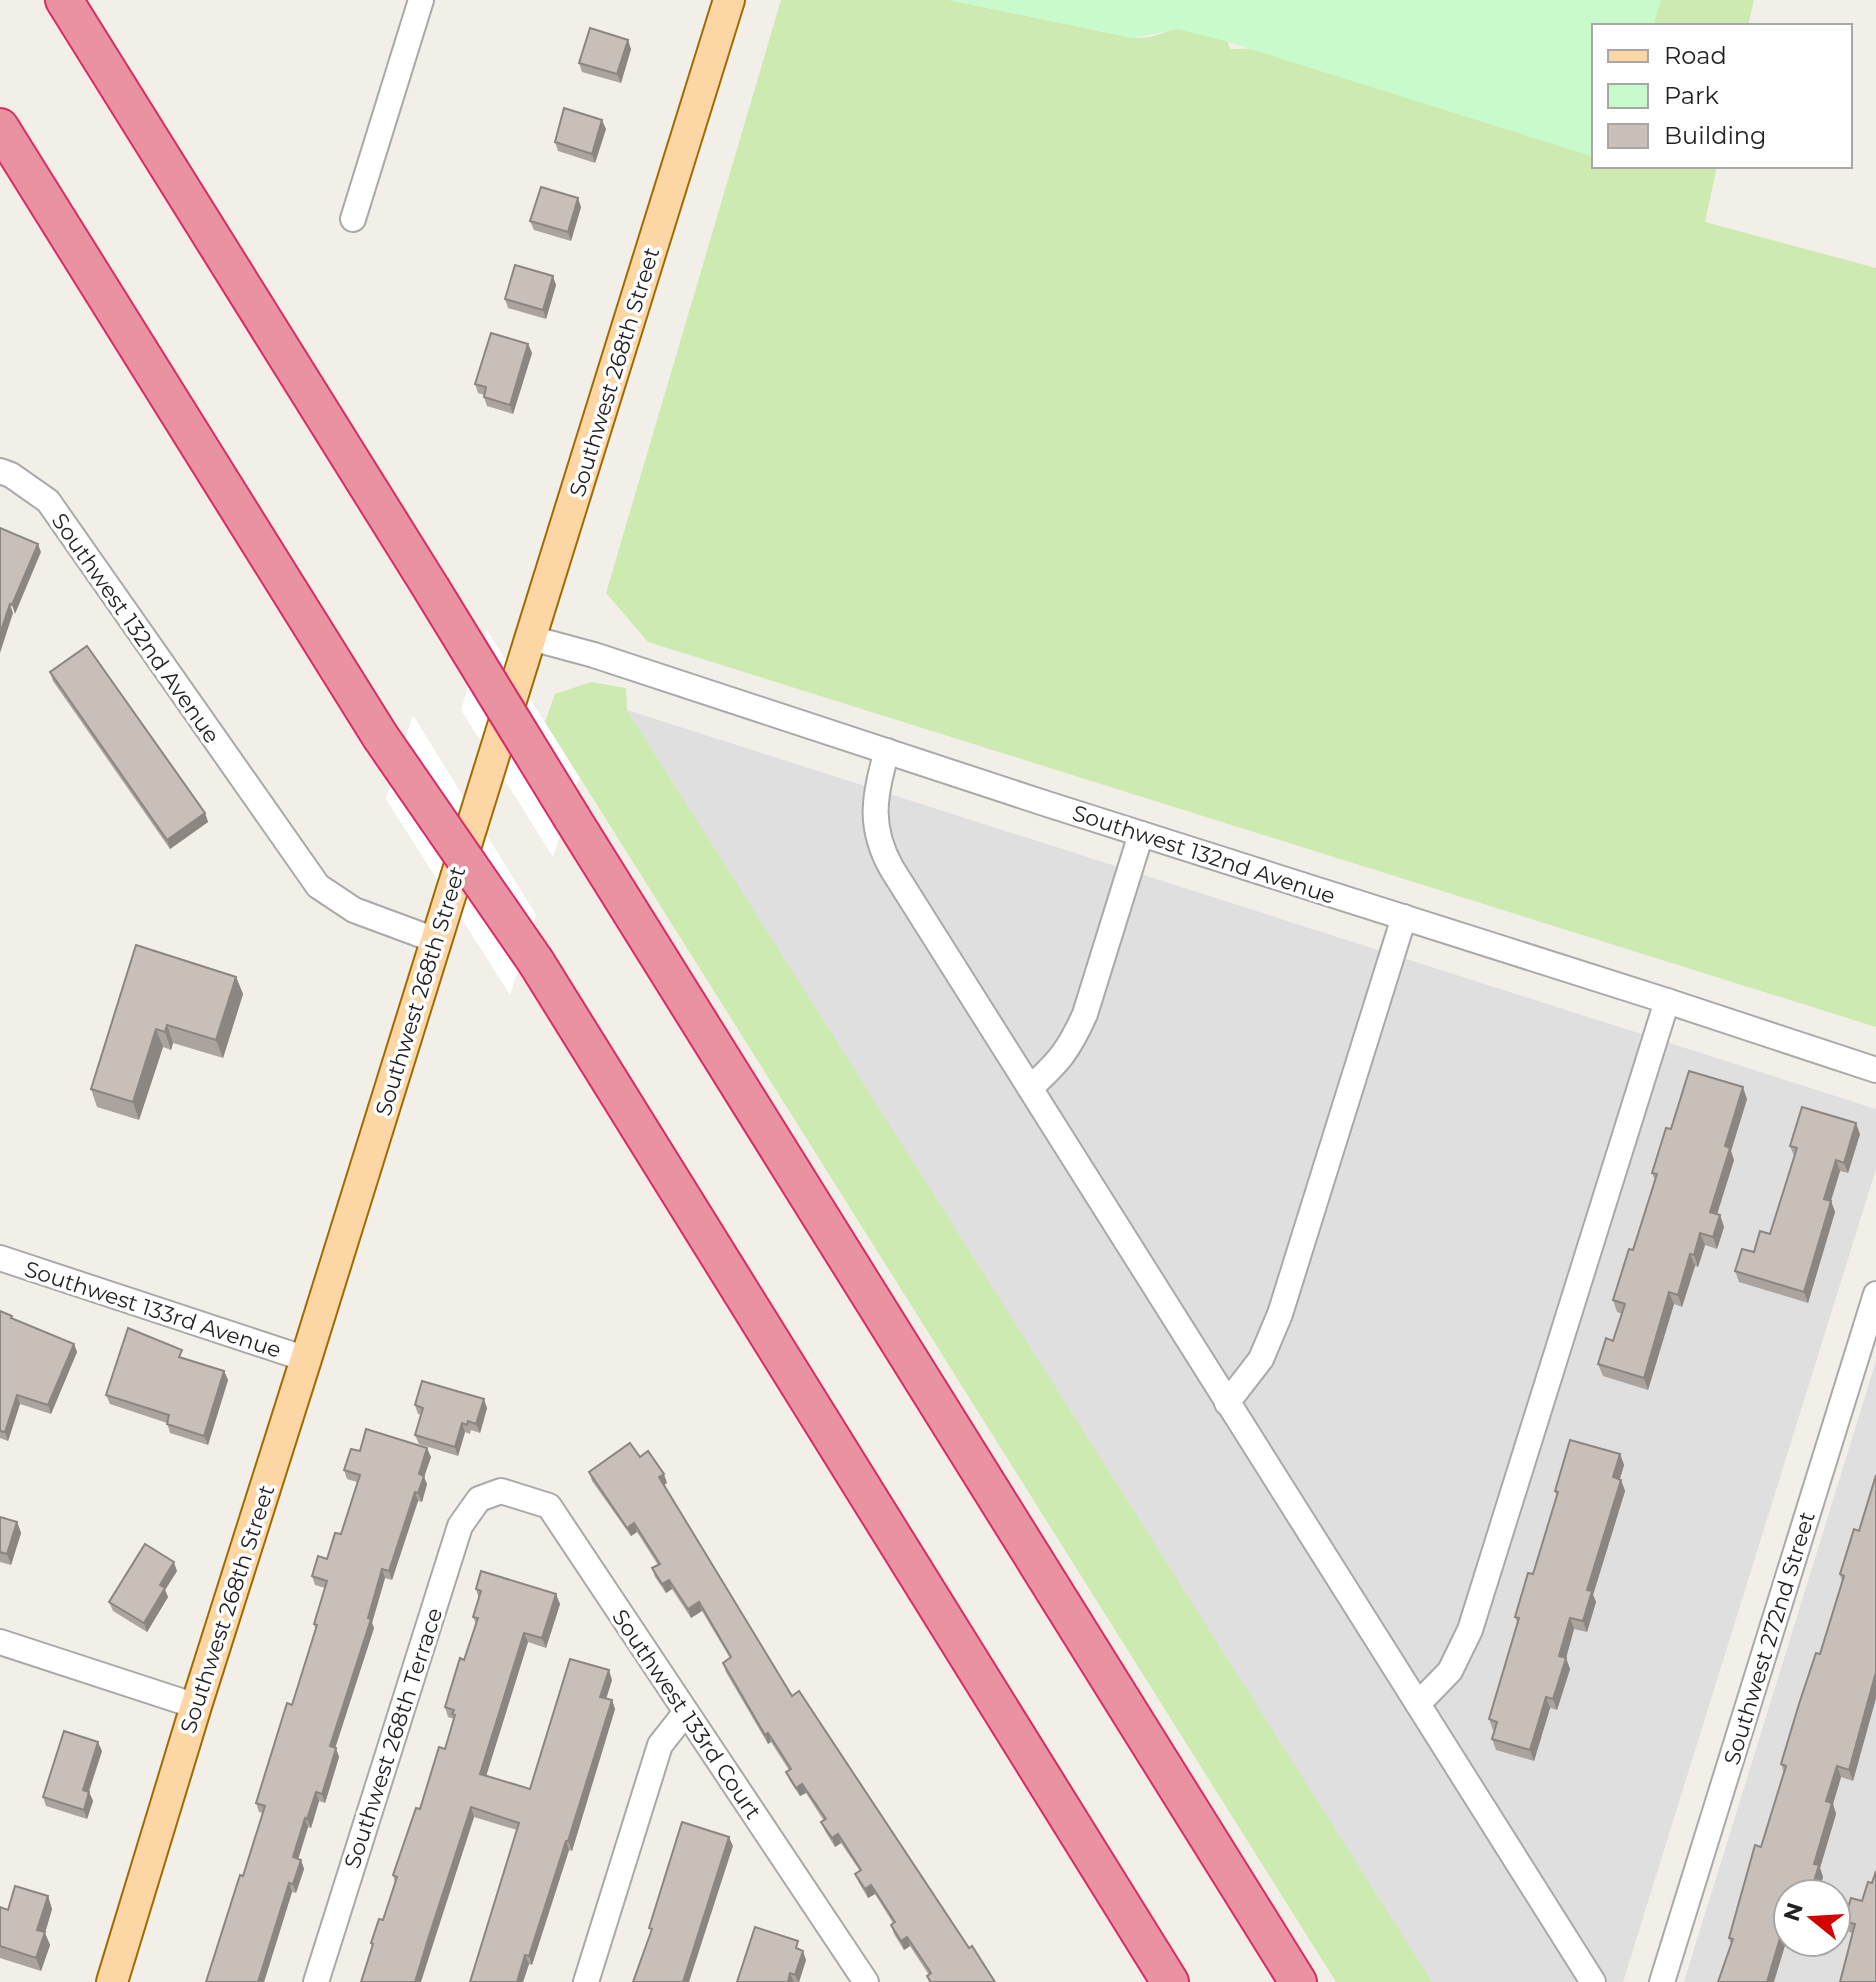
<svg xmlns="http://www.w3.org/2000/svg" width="1876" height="1982" viewBox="0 0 1876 1982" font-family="Montserrat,sans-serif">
	<rect width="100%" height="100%" fill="#f2efe9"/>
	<!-- residential -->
	<g fill="#e0dfdf" fill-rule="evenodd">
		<polygon points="627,710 1876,1109 1876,1169 1623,1982 1426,1982"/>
		<path d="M 1876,1361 L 1876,1982 L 1684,1982 ZM 1788,1894 L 1836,1894 L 1836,1942 L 1788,1942 Z"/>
	</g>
	<!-- grass -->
	<g fill="#cdebb0">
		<polygon points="781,0 949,0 1133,38 1151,37 1193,23 1221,22 1230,49 1298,48 1347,0 1754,0 1748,26 1594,26 1594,166 1717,166 1705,222 1876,268 1876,1027 648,642 606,593"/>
		<polygon points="591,682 626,688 627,710 1432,1982 1336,1982 545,722 555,694"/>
	</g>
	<!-- park -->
	<polygon fill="#c8facc" points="949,0 1661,0 1653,26 1594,26 1594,157 1225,41 1178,29 1133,38"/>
	<!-- pier -->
	<g fill="#fff">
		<polygon points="487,630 579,777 553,857 461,710"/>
		<polygon points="413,715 536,915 510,995 386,799"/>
	</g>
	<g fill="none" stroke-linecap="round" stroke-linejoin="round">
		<defs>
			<g id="minor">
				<polyline points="353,219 421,0"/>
				<polyline points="0,471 11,475 48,501 318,886 354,910 435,940"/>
				<polyline points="531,638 594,655 1044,803 1667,1001 1876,1070"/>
				<path d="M 887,751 C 874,795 868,827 892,869 L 1593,1982"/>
				<path d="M 1030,1088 C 1059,1062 1069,1050 1085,1014 L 1141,834"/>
				<polyline points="0,1258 306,1359"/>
				<polyline points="1227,1403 1261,1359 1280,1314 1404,917"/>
				<polyline points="0,1642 196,1706"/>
				<polyline points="1418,1704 1450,1671 1470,1630 1667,1001"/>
				<polyline points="316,1982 460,1526 479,1499 501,1491 549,1506 866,1982"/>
				<polyline points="586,1982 660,1745 686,1712"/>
				<polyline points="1662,1982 1876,1294"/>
			</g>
			<polyline id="major" points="112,1982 196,1706 306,1359 729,0"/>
			<g id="highway">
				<polyline points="64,0 431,588"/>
				<polyline points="0,127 380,736"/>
				<polyline points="572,818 1298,1982"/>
				<polyline points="536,962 1170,1982"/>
			</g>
		</defs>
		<!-- minor casing -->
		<use href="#minor" stroke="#a9a9a9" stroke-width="28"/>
		<!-- major casing -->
		<use href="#major" stroke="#a06b00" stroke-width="34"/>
		<!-- highway casing -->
		<use href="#highway" stroke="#dc2a67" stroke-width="40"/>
		<!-- minor -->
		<use href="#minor" stroke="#fff" stroke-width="24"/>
		<!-- major -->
		<use href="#major" stroke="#fcd6a4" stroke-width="30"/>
		<!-- highway -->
		<use href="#highway" stroke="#e892a2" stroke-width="36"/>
		<defs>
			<g id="highway-bridge">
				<polyline points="431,588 572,818"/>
				<polyline points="380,736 536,962"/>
			</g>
		</defs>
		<!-- highway-bridge casing -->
		<use href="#highway-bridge" stroke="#dc2a67" stroke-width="40" stroke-linecap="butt"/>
		<!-- highway-bridge -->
		<use href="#highway-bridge" stroke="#e892a2" stroke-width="36"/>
	</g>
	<!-- wall -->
	<g fill="#aba49e">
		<polygon points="631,49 621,83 582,72 579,63"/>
		<polygon points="606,129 595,163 558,151 555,142"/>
		<polygon points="581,207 571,241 534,230 530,221"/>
		<polygon points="556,285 546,319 508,308 505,299"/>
		<polygon points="528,344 532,353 513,414 487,406 484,397 484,395 478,393 475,384"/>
		<polygon points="50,672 205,813 208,822 170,849 53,681"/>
		<polygon points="136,945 236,977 243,994 223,1058 173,1043 171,1050 163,1047 139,1120 97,1107 91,1089"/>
		<polygon points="1747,1099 1731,1151 1734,1160 1717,1214 1720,1215 1724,1227 1717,1249 1705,1245 1698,1267 1695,1266 1682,1307 1674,1304 1648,1390 1603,1376 1598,1364 1613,1341 1622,1314 1617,1312 1613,1300 1633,1250 1655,1180 1652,1173 1671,1129"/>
		<polygon points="1860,1134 1848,1173 1840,1171 1831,1201 1835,1212 1808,1303 1739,1282 1735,1271 1770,1234 1794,1156 1790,1146"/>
		<polygon points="0,1311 13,1319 74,1344 77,1352 51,1414 20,1404 8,1441 0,1438"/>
		<polygon points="185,1359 224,1371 228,1380 208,1445 170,1433 167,1423 110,1404 106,1395"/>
		<polygon points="415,1405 487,1408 480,1433 471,1430 470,1434 465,1432 458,1456 419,1444 415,1435 421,1415 418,1414"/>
		<polygon points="360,1451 431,1457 424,1477 427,1484 422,1502 418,1501 392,1580 385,1578 372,1623 374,1628 335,1747 339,1757 331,1784 325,1803 319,1801 311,1828 308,1827 298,1859 301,1860 304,1869 296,1893 292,1892 264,1982 206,1982 243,1876 263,1813 259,1812 256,1803 292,1705 316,1630 314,1624 325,1588 315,1585 312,1576 327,1559 341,1534 357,1482 347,1479 344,1470"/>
		<polygon points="1620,1454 1624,1465 1620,1479 1621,1480 1625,1491 1593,1595 1596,1602 1587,1632 1574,1629 1566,1658 1570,1669 1557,1710 1550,1708 1534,1761 1496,1750 1492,1739 1495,1731 1493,1730 1489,1719 1518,1624 1515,1617 1533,1574 1557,1496 1555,1491"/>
		<polygon points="589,1472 667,1483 664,1485 792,1696 969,1948 995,1982 929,1982 927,1976 929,1975 910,1946 904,1950 894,1934 891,1925 893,1923 875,1894 868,1898 859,1883 855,1874 860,1871 841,1843 835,1847 825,1831 821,1822 824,1821 806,1793 800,1796 790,1781 786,1772 789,1770 771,1742 768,1744 726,1672 723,1663 730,1658 702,1611 691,1618 672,1589 666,1593 655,1577 652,1568 658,1565 637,1532 631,1536 592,1481"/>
		<polygon points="1876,1475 1876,1698 1853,1781 1841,1777 1833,1804 1836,1814 1820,1868 1823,1877 1818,1894 1788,1894 1731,1944 1729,1938 1761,1847 1784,1773 1781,1764 1820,1654 1842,1581 1840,1574 1859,1531"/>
		<polygon points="0,1517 17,1522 21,1533 11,1565 0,1562"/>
		<polygon points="177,1571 165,1590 168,1597 147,1632 113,1611 109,1602"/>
		<polygon points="476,1589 560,1604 546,1648 528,1642 486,1775 530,1789 612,1680 606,1698 612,1700 615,1709 572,1851 569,1850 532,1965 529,1964 523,1982 517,1830 474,1817 432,1945 372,1947 371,1943 383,1920 395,1883 393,1875 445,1749 454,1719 448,1717 445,1707 464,1660 476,1624 473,1617 479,1599"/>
		<polygon points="102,1751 89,1792 93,1801 87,1819 46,1806 43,1797"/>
		<polygon points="1872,1883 1852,1933 1849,1932 1844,1921 1862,1901"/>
		<polygon points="48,1896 52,1909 45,1933 50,1945 41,1971 0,1958 0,1907 8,1910"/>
		<polygon points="802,1950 806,1960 799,1982 737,1982"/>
	</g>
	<!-- shaded-wall -->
	<g fill="#8b8681">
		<polygon points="628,40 631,49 621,83 617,74"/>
		<polygon points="602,120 606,129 595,163 592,154"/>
		<polygon points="578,198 581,207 571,241 568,232"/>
		<polygon points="553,276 556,285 546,319 543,310"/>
		<polygon points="528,344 532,353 513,414 510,405"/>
		<polygon points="38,544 41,552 15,614 12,605"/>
		<polygon points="10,604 13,613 0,653 0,634"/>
		<polygon points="205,813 208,822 170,849 167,840"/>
		<polygon points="236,977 243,994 223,1058 216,1040"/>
		<polygon points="167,1025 173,1043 171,1050 165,1032"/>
		<polygon points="156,1029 163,1047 139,1120 133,1102"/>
		<polygon points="1743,1087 1747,1099 1731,1151 1734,1160 1714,1224 1710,1212 1725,1146"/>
		<polygon points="1856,1123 1860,1134 1848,1173 1844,1163"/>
		<polygon points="1836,1160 1840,1171 1828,1210 1824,1199"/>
		<polygon points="1831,1201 1835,1212 1808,1303 1804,1292"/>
		<polygon points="1720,1215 1724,1227 1717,1249 1713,1237"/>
		<polygon points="1700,1233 1705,1245 1698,1267 1694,1255"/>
		<polygon points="1690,1254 1695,1266 1682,1307 1678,1295"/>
		<polygon points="1669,1292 1674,1304 1648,1390 1644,1378"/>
		<polygon points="74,1344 77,1352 51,1414 48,1405"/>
		<polygon points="224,1371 228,1380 208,1445 204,1436"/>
		<polygon points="17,1395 20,1404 8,1441 5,1432"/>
		<polygon points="484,1399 487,1408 480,1433 476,1424"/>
		<polygon points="462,1423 465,1432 458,1456 455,1447"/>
		<polygon points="427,1448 431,1457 424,1477 427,1484 422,1502 418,1493 419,1474"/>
		<polygon points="1620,1454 1624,1465 1617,1488 1613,1477"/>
		<polygon points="664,1474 667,1483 662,1486 659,1477"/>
		<polygon points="1621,1480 1625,1491 1593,1595 1596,1602 1587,1632 1583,1621 1587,1590"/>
		<polygon points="415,1492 418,1501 392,1580 389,1571"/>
		<polygon points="17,1522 21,1533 11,1565 7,1554"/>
		<polygon points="634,1523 637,1532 631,1536 627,1528"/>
		<polygon points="174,1562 177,1571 165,1590 168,1597 147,1632 144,1623 160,1585"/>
		<polygon points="382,1569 385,1578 372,1623 374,1628 333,1755 330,1746"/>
		<polygon points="669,1580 672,1589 666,1593 662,1584"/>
		<polygon points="556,1594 560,1604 546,1648 542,1638"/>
		<polygon points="699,1602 702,1611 691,1618 688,1609"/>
		<polygon points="1570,1618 1574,1629 1566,1658 1570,1669 1557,1710 1553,1699 1559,1656"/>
		<polygon points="524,1633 528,1642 484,1783 480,1774"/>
		<polygon points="609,1670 612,1680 604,1706 600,1697"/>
		<polygon points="1876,1672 1876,1698 1853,1781 1849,1770"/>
		<polygon points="1546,1697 1550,1708 1534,1761 1530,1750"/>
		<polygon points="612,1700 615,1709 572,1851 568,1841"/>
		<polygon points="768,1733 771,1742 768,1744 765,1735"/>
		<polygon points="98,1742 102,1751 86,1799 83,1790"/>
		<polygon points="336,1748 339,1757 325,1803 322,1794"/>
		<polygon points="1837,1766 1841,1777 1833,1804 1836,1814 1820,1868 1823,1877 1818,1894 1810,1894 1814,1864 1826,1801"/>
		<polygon points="802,1784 806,1793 800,1796 796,1788"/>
		<polygon points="89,1792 93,1801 87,1819 84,1810"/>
		<polygon points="316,1792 319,1801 311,1828 307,1819"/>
		<polygon points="471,1807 474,1817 421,1982 415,1982 429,1936"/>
		<polygon points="305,1818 308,1827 296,1866 293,1857"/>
		<polygon points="838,1834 841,1843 835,1847 832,1838"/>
		<polygon points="729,1837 733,1846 689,1982 683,1982"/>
		<polygon points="566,1841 569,1850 532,1965 529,1956"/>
		<polygon points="301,1860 304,1869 296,1893 293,1884"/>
		<polygon points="289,1883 292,1892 264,1982 258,1982"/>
		<polygon points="871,1885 875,1894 868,1898 865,1889"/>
		<polygon points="48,1896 52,1909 45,1933 50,1945 41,1971 36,1958 37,1930"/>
		<polygon points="1788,1911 1788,1936 1774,1982 1767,1982"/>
		<polygon points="907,1937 910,1946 904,1950 901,1941"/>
		<polygon points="803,1951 806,1960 799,1982 798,1982 795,1975"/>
		<polygon points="525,1955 529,1964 523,1982 517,1982"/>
		<polygon points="790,1973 794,1982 788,1982"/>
	</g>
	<!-- building -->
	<g fill="#c7bfb8" stroke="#8b8681" stroke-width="2">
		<polygon points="590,28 628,40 617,74 579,63"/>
		<polygon points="564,108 602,120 592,154 555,142"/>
		<polygon points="541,187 578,198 568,232 530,221"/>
		<polygon points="515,265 553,276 543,310 505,299"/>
		<polygon points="491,333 528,344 510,405 484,397 486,387 475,384"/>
		<polygon points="0,528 38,544 12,605 10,604 0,634"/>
		<polygon points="87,646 205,813 167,840 50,672"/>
		<polygon points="136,945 236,977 216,1040 167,1025 165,1032 156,1029 133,1102 91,1089"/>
		<polygon points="1689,1071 1743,1087 1725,1146 1730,1148 1710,1212 1720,1215 1713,1237 1700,1233 1694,1255 1690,1254 1678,1295 1669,1292 1644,1378 1598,1364 1606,1338 1613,1341 1625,1304 1613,1300 1629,1249 1633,1250 1657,1174 1652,1173 1666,1128 1671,1129"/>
		<polygon points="1802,1107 1856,1123 1844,1163 1836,1160 1824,1199 1831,1201 1804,1292 1735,1271 1742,1249 1754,1252 1760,1231 1770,1234 1797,1148 1790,1146"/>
		<polygon points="0,1311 12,1316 11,1318 74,1344 48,1405 17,1395 5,1432 0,1431"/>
		<polygon points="128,1328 182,1350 179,1357 224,1371 204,1436 167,1424 169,1415 106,1395"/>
		<polygon points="422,1381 484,1399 476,1424 468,1421 467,1425 462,1423 455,1447 415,1435 423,1408 415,1405"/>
		<polygon points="366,1429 427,1448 419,1474 424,1476 418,1493 415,1492 389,1571 382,1569 368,1618 371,1619 330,1746 336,1748 328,1775 322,1794 316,1792 307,1819 305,1818 293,1857 301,1860 293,1884 289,1883 258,1982 206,1982 240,1875 243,1876 265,1806 256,1803 287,1703 292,1705 317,1625 314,1624 327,1581 312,1576 318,1556 327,1559 335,1533 341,1534 360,1475 344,1470 351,1449 360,1451"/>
		<polygon points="1570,1440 1620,1454 1613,1477 1621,1480 1587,1590 1592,1591 1583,1621 1570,1618 1559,1656 1566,1658 1553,1699 1546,1697 1530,1750 1492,1739 1497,1722 1489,1719 1519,1618 1515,1617 1528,1573 1533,1574 1558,1492 1555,1491"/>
		<polygon points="630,1443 640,1457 648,1451 664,1474 659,1477 792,1696 799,1691 969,1948 972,1946 995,1982 931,1982 927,1976 931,1973 907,1937 901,1941 891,1925 895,1922 871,1885 865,1889 855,1874 861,1870 838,1834 832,1838 821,1822 826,1819 802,1784 796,1788 786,1772 791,1769 768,1733 765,1735 723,1663 731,1657 699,1602 688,1609 669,1580 662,1584 652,1568 660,1564 634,1523 627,1528 589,1472"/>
		<polygon points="1876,1475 1876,1672 1849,1770 1837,1766 1826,1801 1832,1803 1814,1864 1819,1865 1810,1894 1799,1893 1798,1894 1788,1894 1788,1911 1767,1982 1718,1982 1733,1939 1729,1938 1755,1845 1761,1847 1786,1766 1781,1764 1799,1704 1816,1653 1820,1654 1844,1576 1840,1574 1854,1529 1859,1531"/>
		<polygon points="0,1517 17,1522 7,1554 0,1552"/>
		<polygon points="145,1544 174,1562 160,1585 165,1588 144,1623 109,1602"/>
		<polygon points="481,1571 556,1594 542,1638 524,1633 480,1774 530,1789 570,1659 609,1670 600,1697 612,1700 568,1841 566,1841 529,1956 525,1955 517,1982 470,1982 519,1823 471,1807 429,1936 415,1982 361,1982 373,1944 371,1943 379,1919 383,1920 397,1877 393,1875 416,1808 420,1809 439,1747 445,1749 455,1715 452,1714 454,1710 445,1707 460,1658 464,1660 478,1618 473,1617 481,1591 476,1589"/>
		<polygon points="64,1731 98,1742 83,1790 89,1792 84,1810 43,1797"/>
		<polygon points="682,1822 729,1837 683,1982 633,1982 652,1929 649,1928"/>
		<polygon points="1876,1871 1876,1982 1840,1982 1855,1924 1844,1921 1851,1898 1862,1901 1868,1882 1872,1883"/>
		<polygon points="15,1886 48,1896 37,1930 45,1932 36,1958 0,1946 0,1907 8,1910"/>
		<polygon points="755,1927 798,1941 796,1948 803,1951 795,1975 790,1973 788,1982 737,1982"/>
	</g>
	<g text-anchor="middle" stroke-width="7" stroke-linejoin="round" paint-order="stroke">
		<!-- street labels -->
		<g font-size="22" fill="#222" stroke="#fff">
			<text transform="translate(614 372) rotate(-73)" y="8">Southwest 268th Street</text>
			<text transform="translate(136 628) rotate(55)" y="8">Southwest 132nd Avenue</text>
			<text transform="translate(1204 854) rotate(18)" y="8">Southwest 132nd Avenue</text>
			<text transform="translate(420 991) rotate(-73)" y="8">Southwest 268th Street</text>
			<text transform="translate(153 1309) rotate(18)" y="8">Southwest 133rd Avenue</text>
			<text transform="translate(227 1609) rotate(-72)" y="8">Southwest 268th Street</text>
			<text transform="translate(1769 1638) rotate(-73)" y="8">Southwest 272nd Street</text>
			<text transform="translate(687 1714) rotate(56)" y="8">Southwest 133rd Court</text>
			<text transform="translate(393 1738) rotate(-72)" y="8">Southwest 268th Terrace</text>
		</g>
	</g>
	<!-- legend -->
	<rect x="1592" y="24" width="260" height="144" fill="#ffffff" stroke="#a7a7a7" stroke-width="2"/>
	<rect x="1608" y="50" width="40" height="12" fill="#fcd6a4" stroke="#a7a7a7" stroke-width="2"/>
	<text x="1664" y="64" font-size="24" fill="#222222">Road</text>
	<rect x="1608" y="84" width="40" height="24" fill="#c8facc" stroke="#a7a7a7" stroke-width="2"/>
	<text x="1664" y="104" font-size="24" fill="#222222">Park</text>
	<rect x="1608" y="124" width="40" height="24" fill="#c7bfb8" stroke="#a7a7a7" stroke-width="2"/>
	<text x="1664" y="144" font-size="24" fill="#222222">Building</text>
	<!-- north arrow -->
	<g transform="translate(1812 1918) rotate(288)"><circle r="38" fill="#ffffff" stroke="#a7a7a7" stroke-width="2"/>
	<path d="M0-6L14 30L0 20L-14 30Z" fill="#d40000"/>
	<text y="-12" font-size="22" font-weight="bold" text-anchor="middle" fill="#222222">N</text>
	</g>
</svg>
